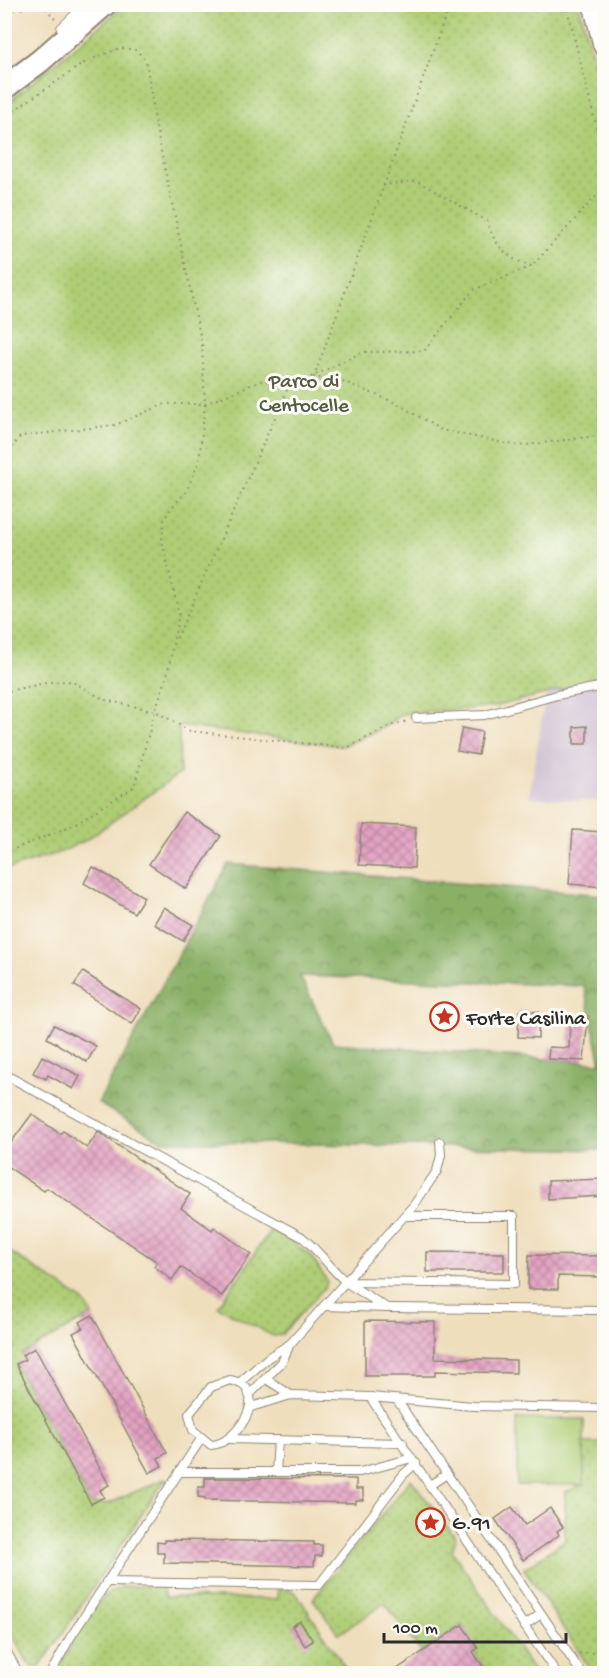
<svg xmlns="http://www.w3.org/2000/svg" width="609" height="1678" viewBox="0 0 609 1678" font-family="'Gochi Hand',sans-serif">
	<defs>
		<pattern id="green-dots" width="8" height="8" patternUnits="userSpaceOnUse" patternTransform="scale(1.5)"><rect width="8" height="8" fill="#aecd75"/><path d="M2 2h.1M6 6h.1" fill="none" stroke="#96b065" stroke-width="1.8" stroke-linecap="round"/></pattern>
		<pattern id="forest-crowns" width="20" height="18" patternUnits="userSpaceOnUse" patternTransform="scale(1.5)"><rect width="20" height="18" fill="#8ab066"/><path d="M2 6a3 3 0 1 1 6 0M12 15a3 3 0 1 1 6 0" fill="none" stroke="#718f54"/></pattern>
		<pattern id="building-cross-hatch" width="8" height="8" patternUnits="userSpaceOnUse" patternTransform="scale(1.5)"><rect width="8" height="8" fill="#e2a1c1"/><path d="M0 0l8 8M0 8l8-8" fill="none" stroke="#b7839d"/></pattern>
	</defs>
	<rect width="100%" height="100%" fill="#fdfcf7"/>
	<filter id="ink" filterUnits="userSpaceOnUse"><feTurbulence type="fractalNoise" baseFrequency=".0167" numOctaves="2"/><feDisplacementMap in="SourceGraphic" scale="12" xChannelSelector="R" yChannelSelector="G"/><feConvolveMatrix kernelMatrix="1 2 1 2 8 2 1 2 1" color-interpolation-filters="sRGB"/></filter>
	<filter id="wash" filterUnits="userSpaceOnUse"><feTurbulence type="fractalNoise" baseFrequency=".008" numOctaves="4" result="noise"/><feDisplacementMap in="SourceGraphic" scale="24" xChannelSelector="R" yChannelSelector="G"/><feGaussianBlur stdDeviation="1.35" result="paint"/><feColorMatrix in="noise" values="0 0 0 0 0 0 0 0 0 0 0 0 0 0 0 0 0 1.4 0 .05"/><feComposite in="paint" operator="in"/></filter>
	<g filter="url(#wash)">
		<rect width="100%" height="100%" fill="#efdebc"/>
		<!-- industrial -->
		<polygon fill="#cebed0" points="604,679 604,802 529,797 546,693"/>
		<!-- green -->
		<g fill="url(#green-dots)" stroke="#6c7c50" stroke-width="1.5">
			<polygon points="126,4 579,5 604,100 604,679 493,707 405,713 375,732 342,746 179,726 180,773 86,840 61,852 5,870 5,105"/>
			<polygon points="272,1228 310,1255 327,1281 326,1286 281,1335 273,1336 218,1307"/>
			<polygon points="4,1248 84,1301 92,1315 22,1354 25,1360 16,1365 91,1504 108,1504 166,1478 40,1667 34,1668 28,1663 5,1621"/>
			<polygon points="584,1443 604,1443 604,1673 593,1673 524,1569 565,1540 565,1492 583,1485"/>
			<polygon points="411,1479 456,1538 452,1551 535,1673 488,1673 473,1652 462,1625 421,1652 385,1603 339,1634 313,1599"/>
			<path d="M 128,1586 L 162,1586 L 165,1597 L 277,1599 L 278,1588 L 286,1588 L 296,1593 L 349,1673 L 57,1674 C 70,1646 95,1587 128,1586 Z"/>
		</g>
		<!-- forest -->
		<path fill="url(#forest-crowns)" stroke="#5a6e48" stroke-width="1.5" fill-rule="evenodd" d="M 228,864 L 604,895 L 604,1150 L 162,1141 L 98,1103 ZM 300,976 L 584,986 L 601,1063 L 333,1043 Z"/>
		<!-- pitch -->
		<rect fill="#aecd75" stroke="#6c7c50" stroke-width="1.5" x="517" y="1419" width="67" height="66"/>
		<g id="blocks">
			<!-- building -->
			<g fill="url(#building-cross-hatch)">
				<polygon points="587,726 587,744 574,744 574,727"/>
				<polygon points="462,728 482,732 478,755 457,751"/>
				<polygon points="184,812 221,836 186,889 149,864"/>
				<polygon points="361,824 416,827 414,868 359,865"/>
				<polygon points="573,830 604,832 604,887 569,884"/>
				<polygon points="93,867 144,897 134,913 84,883"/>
				<polygon points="164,907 193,925 183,941 154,924"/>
				<polygon points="83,972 141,1009 132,1024 74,985"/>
				<polygon points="519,1011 539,1012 538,1038 518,1037"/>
				<polygon points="570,1016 588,1016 584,1061 548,1059 549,1047 569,1048"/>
				<polygon points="54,1025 96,1046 87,1062 47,1038"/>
				<polygon points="42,1056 80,1076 73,1089 48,1075 46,1079 33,1073"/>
				<polygon points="32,1114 60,1134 63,1131 87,1148 98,1132 190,1194 181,1208 212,1230 214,1227 251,1254 222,1296 181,1267 172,1280 154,1266 157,1262 47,1188 44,1191 4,1164 4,1152"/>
				<polygon points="604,1179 604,1196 548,1199 548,1181"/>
				<polygon points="427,1252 504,1253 504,1272 427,1272"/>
				<polygon points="529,1255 604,1256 604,1277 558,1276 558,1289 528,1289"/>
				<polygon points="92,1315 167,1453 158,1458 162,1466 149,1473 73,1333 83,1328 80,1322"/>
				<polygon points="365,1321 435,1322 435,1358 516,1360 516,1373 435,1371 435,1376 365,1376"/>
				<polygon points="35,1348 109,1485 100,1490 104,1497 91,1504 16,1364 25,1360 22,1355"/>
				<polygon points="205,1478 356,1479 356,1489 363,1489 363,1500 356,1500 356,1503 205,1500 205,1498 198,1497 198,1487 205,1487"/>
				<polygon points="512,1507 525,1525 550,1508 563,1527 557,1531 559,1535 523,1560 495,1519"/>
				<polygon points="164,1540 314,1542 314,1545 322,1545 322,1556 315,1556 314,1566 164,1563 164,1553 157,1553 157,1542 164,1543"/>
				<polygon points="300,1621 313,1641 305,1646 292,1626"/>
				<polygon points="462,1625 478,1648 473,1652 488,1674 390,1674"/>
			</g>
		</g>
	</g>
	<g filter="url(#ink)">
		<use href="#blocks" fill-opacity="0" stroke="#8d8474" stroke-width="1.5"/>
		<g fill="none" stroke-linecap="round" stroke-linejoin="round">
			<defs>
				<g id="lane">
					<polyline points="4,11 13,4"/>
					<polyline points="61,28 86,4"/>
					<polyline points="416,718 485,715 557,695 604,686"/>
					<path d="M 4,1074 L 302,1237 C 319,1251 330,1268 346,1282 L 514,1284 L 514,1216 L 404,1216"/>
					<polyline points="324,1306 387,1308 347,1283"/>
					<polyline points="387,1308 604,1310"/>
					<polyline points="266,1379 291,1395"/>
					<path d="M 230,1380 C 274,1388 237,1445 211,1445 L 193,1430 L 189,1414 L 211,1387 Z"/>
					<polyline points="239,1383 269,1357 290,1344"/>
					<polyline points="249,1395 282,1362 290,1344 414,1205 437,1171 441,1155 440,1142"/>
					<polyline points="370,1397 557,1674"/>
					<polyline points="397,1400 582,1674"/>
					<polyline points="251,1407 291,1395 370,1397 473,1406 604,1408"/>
					<polyline points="227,1439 403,1443"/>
					<polyline points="179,1472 360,1472 412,1458"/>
					<polyline points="276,1472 278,1440"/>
					<polyline points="430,1485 447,1474"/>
					<polyline points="106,1582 319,1585 403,1475 416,1463"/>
					<polyline points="524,1626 541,1614"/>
					<polyline points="4,1647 19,1674"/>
					<polyline points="4,1670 14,1665"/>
					<polyline points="50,1674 70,1638 201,1439"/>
				</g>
				<polyline id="secondary" points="594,4 604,45"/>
				<polyline id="primary" points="4,88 40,61 105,4"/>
			</defs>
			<!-- lane casing -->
			<use href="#lane" stroke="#8d8474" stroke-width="10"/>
			<!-- secondary casing -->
			<use href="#secondary" stroke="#8d8474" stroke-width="24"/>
			<!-- primary casing -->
			<use href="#primary" stroke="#8d8474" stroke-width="26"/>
			<!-- path -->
			<g stroke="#8d8474" stroke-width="2" stroke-dasharray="1.5 4.5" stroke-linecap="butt">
				<polyline points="42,4 56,20"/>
				<polyline points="450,4 314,377 347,383 396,403 441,430 519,446 604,435"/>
				<polyline points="566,4 604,158"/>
				<polyline points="21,9 28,4"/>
				<polyline points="4,117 87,61 120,48 136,50 146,60 156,127 202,345 205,404 199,462 186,492 170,509 164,520 162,541 179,614 167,676 155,711 105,700 71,681 50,682 4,692"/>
				<path d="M 383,185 L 417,181 L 487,221 C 494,245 508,260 532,266"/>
				<polyline points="602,191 604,200"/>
				<polyline points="4,457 21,436 115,425 165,404 205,404 263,380 288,388 363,352 424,351 473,290 532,266 602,190 604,158"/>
				<polyline points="177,638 288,388"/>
				<polyline points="4,687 9,691"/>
				<polyline points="4,853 71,826 134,787 155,711 190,731 347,748 390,726 408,721"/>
				<polyline points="579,1653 604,1653"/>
			</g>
			<!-- lane -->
			<use href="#lane" stroke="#fff" stroke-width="8"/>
			<!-- secondary -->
			<use href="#secondary" stroke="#fff" stroke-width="21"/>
			<!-- primary -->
			<use href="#primary" stroke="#fff" stroke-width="22"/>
		</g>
	</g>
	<!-- icons -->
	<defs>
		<symbol id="sight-ring" viewBox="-11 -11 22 22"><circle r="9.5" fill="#fdfcf7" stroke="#c8321e" stroke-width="1.5"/><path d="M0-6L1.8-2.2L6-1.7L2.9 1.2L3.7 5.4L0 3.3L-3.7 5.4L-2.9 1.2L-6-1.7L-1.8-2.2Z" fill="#c8321e"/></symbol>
	</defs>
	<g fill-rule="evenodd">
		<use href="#sight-ring" x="428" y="1000" width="33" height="33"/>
		<use href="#sight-ring" x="414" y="1506" width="33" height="33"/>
	</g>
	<g text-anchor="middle" stroke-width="6" stroke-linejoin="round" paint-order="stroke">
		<!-- park labels -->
		<g font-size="21" fill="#525c41" stroke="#fdfcf7">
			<text x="304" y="387">Parco di<tspan x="304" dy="24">Centocelle</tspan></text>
		</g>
		<!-- poi labels -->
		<g font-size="21" fill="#2b2b2b" stroke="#fdfcf7" text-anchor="start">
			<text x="466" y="1024">Forte Casilina</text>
			<text x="452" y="1529">G.91</text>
		</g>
	</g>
	<!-- margin -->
	<rect width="609" height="1678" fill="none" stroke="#fdfcf7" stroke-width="24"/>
	<!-- scale -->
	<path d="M384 1633v9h182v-9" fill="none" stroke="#2b2b2b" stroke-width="3"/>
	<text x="393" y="1633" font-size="18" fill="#2b2b2b" stroke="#fdfcf7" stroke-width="4.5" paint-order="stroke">100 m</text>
</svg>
